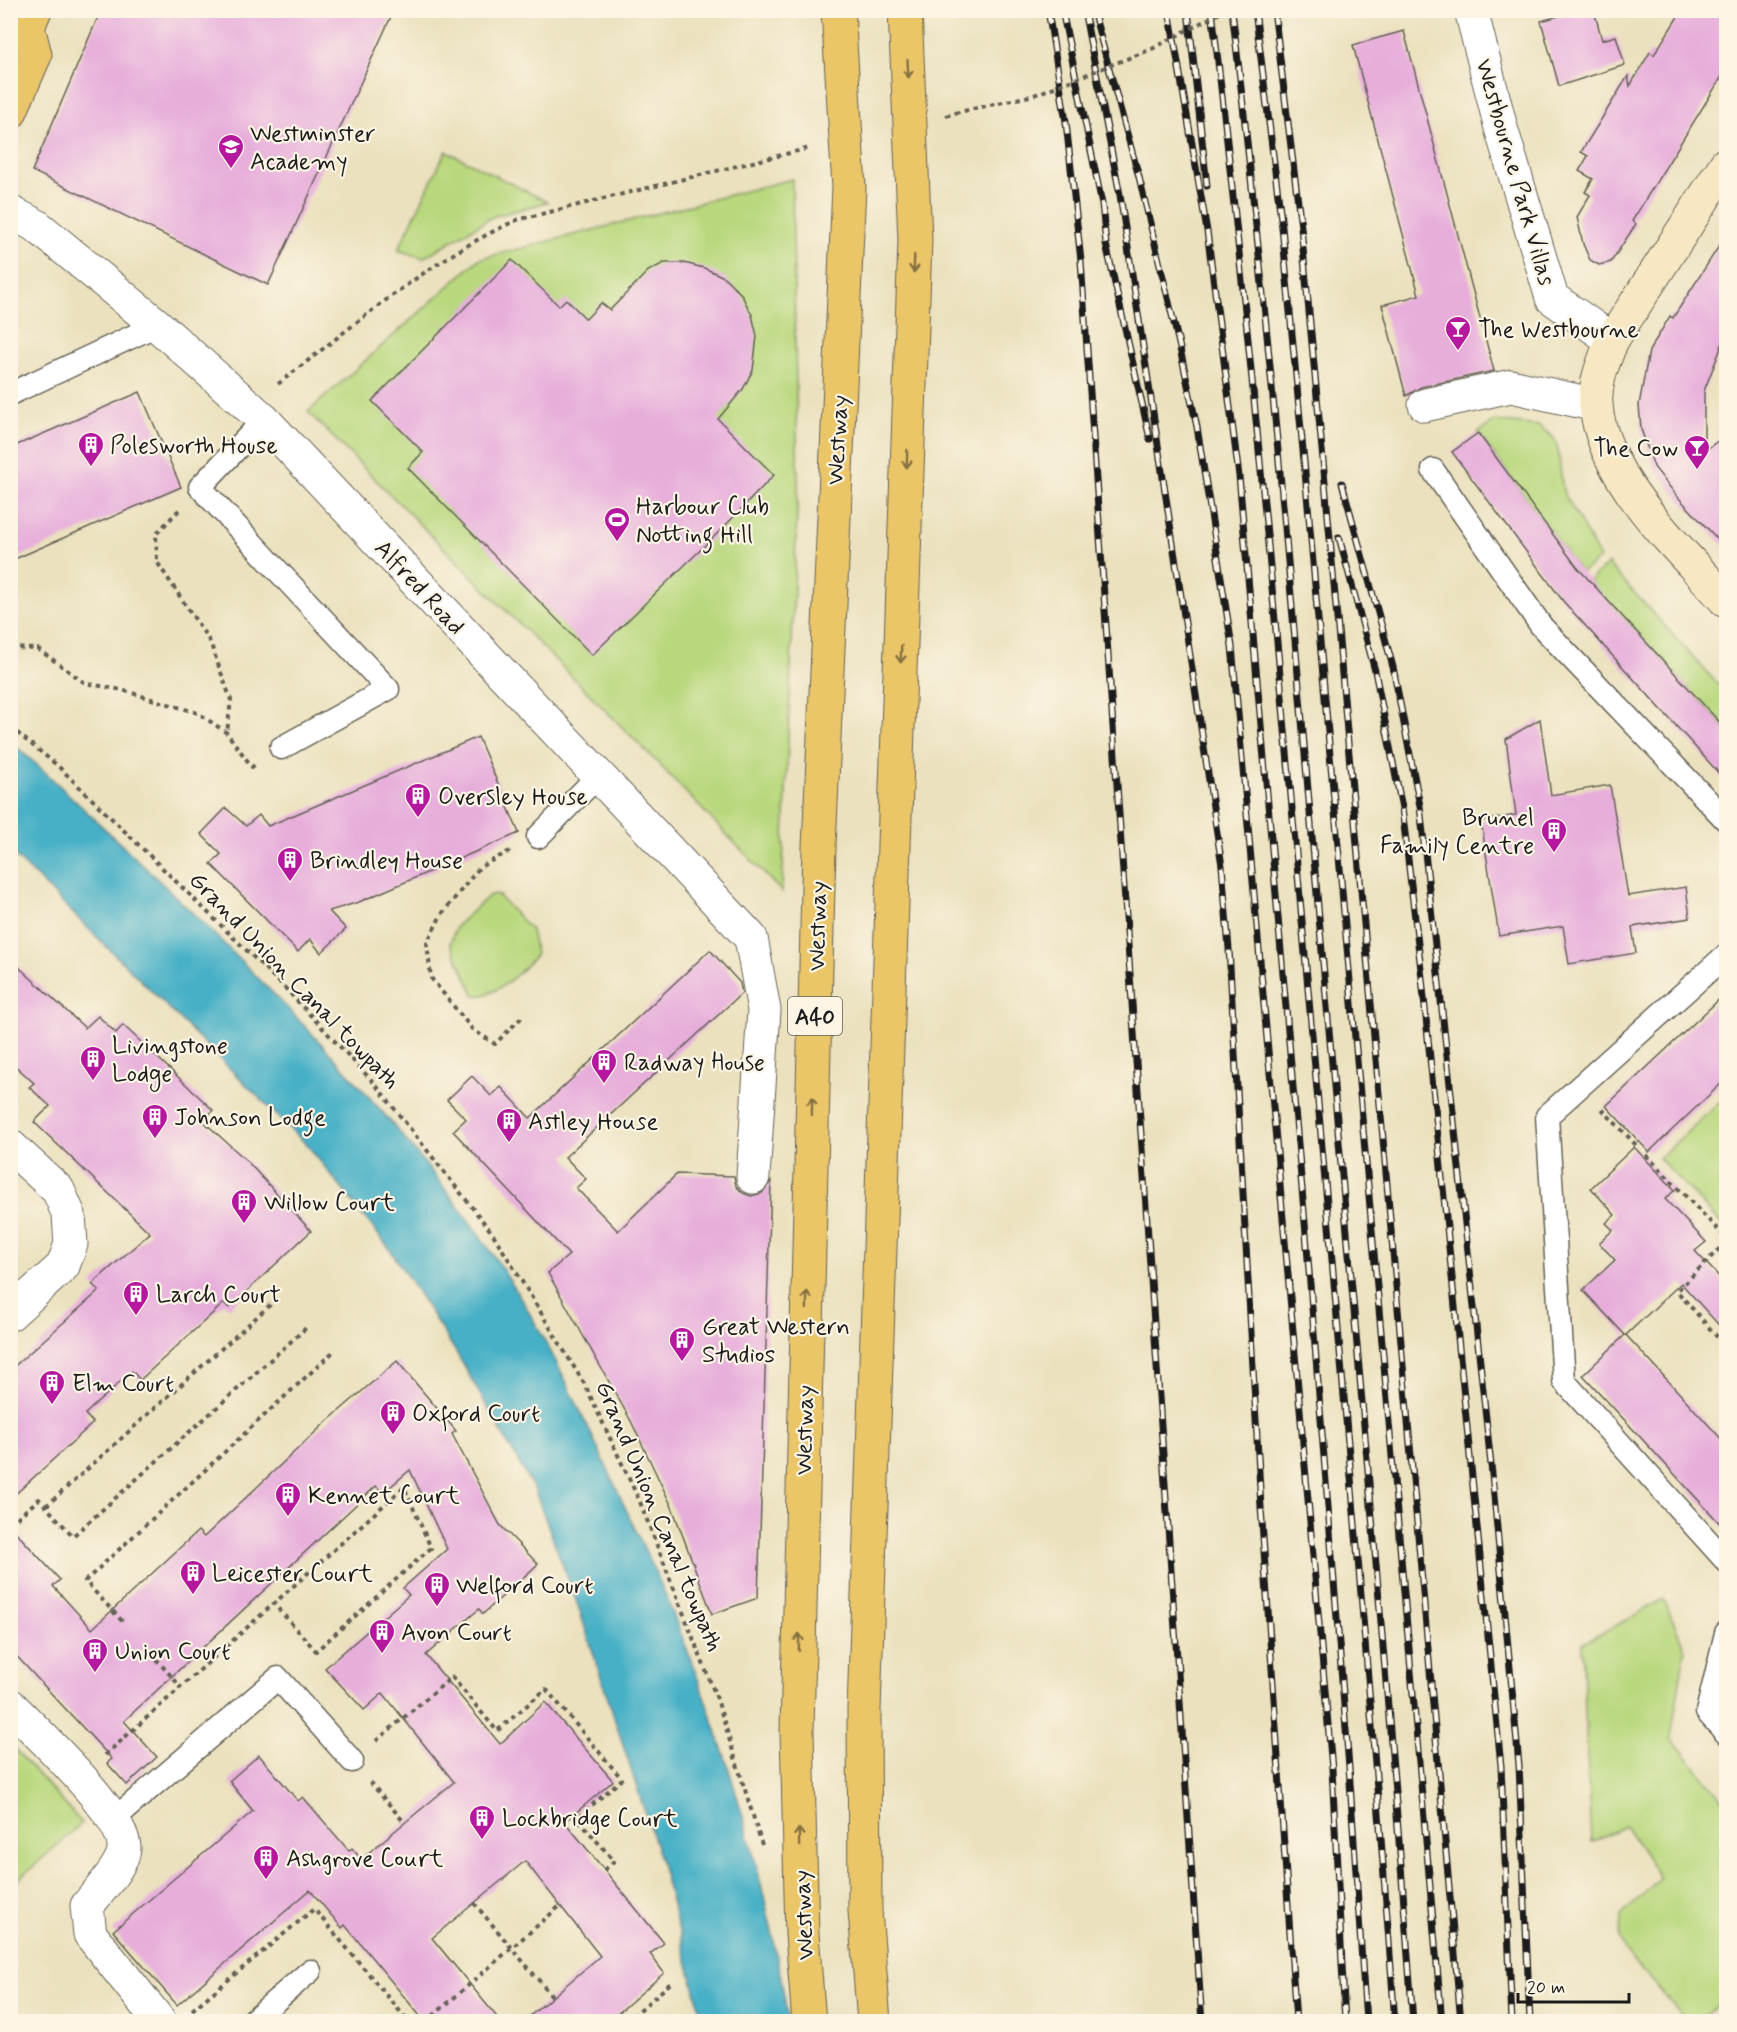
<svg xmlns="http://www.w3.org/2000/svg" width="1737" height="2032" viewBox="0 0 1737 2032" font-family="Mynerve,sans-serif">
	<rect width="100%" height="100%" fill="#fcf5e5"/>
	<filter id="ink" filterUnits="userSpaceOnUse"><feTurbulence type="fractalNoise" baseFrequency=".0167" numOctaves="2"/><feDisplacementMap in="SourceGraphic" scale="12" xChannelSelector="R" yChannelSelector="G"/><feConvolveMatrix kernelMatrix="1 2 1 2 8 2 1 2 1" color-interpolation-filters="sRGB"/></filter>
	<filter id="wash" filterUnits="userSpaceOnUse"><feTurbulence type="fractalNoise" baseFrequency=".008" numOctaves="4" result="noise"/><feDisplacementMap in="SourceGraphic" scale="24" xChannelSelector="R" yChannelSelector="G"/><feGaussianBlur stdDeviation="1.35" result="paint"/><feColorMatrix in="noise" values="0 0 0 0 0 0 0 0 0 0 0 0 0 0 0 0 0 1.4 0 .05"/><feComposite in="paint" operator="in"/></filter>
	<g filter="url(#wash)">
		<rect width="100%" height="100%" fill="#ebe1be"/>
		<!-- green -->
		<g fill="#b9d87e" stroke="#6a7a4d" stroke-width="1.5">
			<polygon points="446,151 548,202 492,217 423,258 398,250"/>
			<polygon points="792,179 798,487 782,892 644,749 308,412 479,259"/>
			<polygon points="1495,421 1539,426 1554,438 1558,449 1563,491 1600,558 1581,573 1478,433"/>
			<polygon points="1608,564 1726,693 1726,729 1589,581"/>
			<path d="M 490,895 L 498,895 L 531,930 L 536,954 C 523,971 497,996 475,996 L 450,943 L 457,925 Z"/>
			<polygon points="1726,1096 1726,1229 1659,1158"/>
			<polygon points="1664,1599 1685,1650 1671,1737 1726,1805 1726,1997 1700,2021 1688,2021 1625,1952 1620,1938 1621,1916 1660,1878 1625,1826 1591,1842 1582,1644"/>
			<polygon points="11,1745 82,1823 11,1886 10,1886"/>
		</g>
		<!-- water -->
		<path fill="#47b0c6" stroke="#326671" stroke-width="1.5" d="M 11,742 L 45,772 C 203,923 366,1071 491,1252 C 541,1324 578,1405 614,1483 C 631,1522 651,1560 667,1599 C 722,1734 767,1877 788,2021 L 703,2021 L 660,1859 L 578,1606 L 535,1491 L 456,1352 L 389,1248 L 308,1146 L 11,852 Z"/>
		<g id="blocks">
			<!-- building -->
			<g fill="#e7aedb">
				<polygon points="101,10 394,10 268,285 32,171"/>
				<polygon points="1580,10 1594,10 1602,40 1616,36 1625,65 1559,86 1541,21"/>
				<polygon points="1682,10 1726,10 1726,70 1632,221 1636,224 1611,262 1599,265 1590,260 1583,244 1577,217 1590,195 1585,192 1593,179 1579,171 1588,156 1581,152 1628,76 1630,86 1650,52 1654,55"/>
				<polygon points="1404,31 1494,371 1421,387 1406,396 1382,305 1419,295 1353,45"/>
				<polygon points="1726,235 1726,335 1704,391 1704,451 1726,435 1726,548 1676,495 1654,467 1641,429 1639,405 1649,351 1670,316 1673,318"/>
				<polygon points="512,260 559,306 566,299 586,319 601,303 610,310 648,271 664,263 684,263 704,268 724,277 741,294 752,315 757,336 753,370 743,389 718,419 774,475 723,528 592,655 408,468 423,452 372,401"/>
				<polygon points="140,392 181,487 10,561 10,448"/>
				<polygon points="1478,433 1577,567 1726,729 1726,781 1563,601 1452,452"/>
				<polygon points="1540,719 1551,795 1610,785 1628,896 1686,887 1690,918 1632,927 1636,953 1569,964 1563,926 1499,936 1481,821 1516,815 1506,739"/>
				<polygon points="478,737 519,833 359,902 329,911 346,929 321,953 310,939 298,952 211,864 221,854 201,834 226,808 246,826 259,815 268,826"/>
				<polygon points="710,950 740,983 742,993 565,1157 586,1179 576,1188 618,1231 677,1174 734,1176 736,1186 743,1193 751,1196 762,1193 771,1181 758,1598 712,1614 672,1507 631,1421 548,1273 569,1255 453,1131 466,1119 447,1100 472,1076 491,1096 501,1087 530,1118"/>
				<polygon points="10,959 85,1028 98,1016 116,1033 123,1025 213,1110 203,1121 246,1160 311,1231 229,1308 224,1303 140,1380 132,1371 85,1414 93,1423 10,1499 10,1370 99,1291 92,1284 150,1233 34,1122 50,1106 29,1087 34,1083 10,1061"/>
				<polygon points="1726,993 1726,1079 1649,1152 1606,1106"/>
				<polygon points="1634,1147 1675,1190 1665,1199 1706,1242 1695,1251 1726,1284 1726,1333 1681,1283 1626,1335 1726,1444 1726,1530 1583,1375 1625,1335 1583,1290 1615,1260 1599,1243 1613,1230 1606,1223 1615,1215 1591,1188"/>
				<polygon points="397,1361 456,1431 452,1434 500,1525 538,1564 483,1614 479,1609 426,1655 500,1744 545,1702 613,1781 565,1822 664,1943 650,1954 664,1973 608,2022 523,2022 600,1956 525,1861 432,1938 501,2022 425,2022 345,1925 342,1928 310,1890 177,2005 113,1931 253,1811 229,1781 259,1755 298,1801 303,1797 349,1851 352,1848 361,1859 454,1782 383,1693 364,1710 325,1668 409,1595 403,1588 447,1549 410,1470 383,1493 376,1486 124,1721 157,1757 127,1785 107,1763 112,1759 10,1649 10,1526 60,1580 53,1586 92,1629 198,1531 204,1537 324,1424"/>
			</g>
		</g>
	</g>
	<g filter="url(#ink)">
		<use href="#blocks" fill-opacity="0" stroke="#646155" stroke-width="1.5"/>
		<g fill="none" stroke-linecap="round" stroke-linejoin="round">
			<defs>
				<g id="lane">
					<polyline points="10,394 157,325"/>
					<polyline points="264,420 200,487 388,689 281,748"/>
					<polyline points="1433,470 1542,627 1726,820"/>
					<polyline points="538,837 598,776"/>
					<polyline points="1726,955 1547,1116 1564,1381 1726,1561"/>
					<polyline points="1726,1633 1707,1712 1726,1733"/>
					<polyline points="113,1820 278,1678 352,1761"/>
					<polyline points="251,2022 310,1971"/>
				</g>
				<g id="street">
					<polyline points="1471,10 1501,128 1552,298 1612,340"/>
					<polyline points="10,212 37,226 157,325 264,420 751,938 764,1010 753,1177"/>
					<polyline points="1425,405 1511,386 1596,405"/>
					<polyline points="10,1146 58,1190 69,1215 71,1244 63,1266 10,1314"/>
					<path d="M 10,1705 C 35,1731 125,1814 124,1848 C 124,1864 97,1893 87,1906 L 90,1934 L 160,2022"/>
				</g>
				<path id="secondary" d="M 1726,164 L 1612,340 C 1604,361 1594,382 1596,406 C 1604,482 1678,546 1726,601"/>
				<polyline id="primary" points="10,113 35,55 28,27 35,10"/>
				<g id="highway">
					<polyline points="809,2022 802,1934 797,1730 819,847 849,187 838,10"/>
					<polyline points="874,2022 865,1911 864,1710 915,240 905,10"/>
				</g>
			</defs>
			<!-- lane casing -->
			<use href="#lane" stroke="#646155" stroke-width="25"/>
			<!-- street casing -->
			<use href="#street" stroke="#646155" stroke-width="35"/>
			<!-- secondary casing -->
			<use href="#secondary" stroke="#646155" stroke-width="35"/>
			<!-- primary casing -->
			<use href="#primary" stroke="#646155" stroke-width="35"/>
			<!-- highway casing -->
			<use href="#highway" stroke="#646155" stroke-width="35"/>
			<!-- path -->
			<g stroke="#646155" stroke-width="4" stroke-dasharray="4.5 4.5" stroke-linecap="butt">
				<polyline points="946,116 955,113"/>
				<path d="M 278,384 C 355,325 428,260 517,220 L 810,148"/>
				<polyline points="179,510 156,534 157,562 210,642 231,700 227,733"/>
				<polyline points="10,648 38,649 85,683 122,690 198,713 227,733 252,767 256,764"/>
				<polyline points="10,727 58,766 285,988 375,1084 493,1234 585,1385 640,1502 717,1699 762,1845"/>
				<polyline points="510,851 480,867 441,915 427,943 431,978 472,1029 495,1044 524,1015"/>
				<polyline points="1602,1109 1636,1145"/>
				<polyline points="1646,1155 1726,1238"/>
				<polyline points="1726,1242 1677,1291 1726,1347"/>
				<polyline points="46,1506 280,1296"/>
				<polyline points="10,1524 39,1499 73,1536 307,1327"/>
				<polyline points="122,1621 85,1581 333,1352"/>
				<polyline points="156,1659 181,1687"/>
				<polyline points="376,1741 452,1677 497,1731 546,1689 622,1779 577,1818 614,1861 604,1870"/>
				<polyline points="105,1755 404,1487 431,1548 316,1651 274,1604"/>
				<polyline points="370,1782 405,1823"/>
				<polyline points="474,1903 552,1996"/>
				<polyline points="192,2010 314,1909 409,2022"/>
				<polyline points="426,2022 560,1906"/>
				<polyline points="626,2022 672,1982"/>
			</g>
			<!-- lane -->
			<use href="#lane" stroke="#fff" stroke-width="22"/>
			<!-- street -->
			<use href="#street" stroke="#fff" stroke-width="33"/>
			<!-- secondary -->
			<use href="#secondary" stroke="#f7e8c3" stroke-width="33"/>
			<!-- primary -->
			<use href="#primary" stroke="#ebc669" stroke-width="33"/>
			<!-- highway -->
			<use href="#highway" stroke="#ebc669" stroke-width="33"/>
			<defs>
				<g id="rail">
					<polyline points="1048,10 1066,122 1081,261 1202,2022"/>
					<polyline points="1062,10 1102,204 1106,244 1150,439"/>
					<polyline points="1084,10 1120,195 1222,866 1229,949 1261,1507 1296,2022"/>
					<polyline points="1093,10 1139,177 1179,344 1197,427 1232,646 1332,1769 1345,2022"/>
					<polyline points="1152,10 1152,11"/>
					<polyline points="1169,10 1207,231 1239,476 1306,1234 1349,1767 1366,2022"/>
					<polyline points="1188,10 1207,186"/>
					<path d="M 1212,10 C 1251,340 1280,670 1309,1000 C 1339,1340 1370,1681 1395,2022"/>
					<path d="M 1232,10 C 1269,320 1294,630 1321,940 C 1353,1300 1386,1661 1413,2022"/>
					<polyline points="1255,10 1282,227 1305,472 1442,2022"/>
					<polyline points="1274,10 1301,227 1324,471 1461,2022"/>
					<polyline points="1342,483 1393,667 1420,806 1492,1474 1519,1765 1530,2022"/>
					<polyline points="1339,537 1375,671 1402,808 1422,978 1501,1766 1512,2022"/>
				</g>
			</defs>
			<!-- rail casing -->
			<use href="#rail" stroke="#1c1c1c" stroke-width="7"/>
			<!-- rail -->
			<use href="#rail" stroke="#fcf5e5" stroke-width="4.5" stroke-dasharray="14" stroke-linecap="butt"/>
			<!-- path-bridge -->
			<polyline stroke="#646155" stroke-width="4" stroke-dasharray="4.5 4.5" stroke-linecap="butt" points="955,113 1034,95 1152,49 1225,10"/>
		</g>
		<!-- one-way arrows -->
		<defs><path id="oneway-shaft" d="M-6 0H5M1.5-3L5.5 0L1.5 3" fill="none" stroke-width="1.6" stroke-linecap="round" stroke-linejoin="round" transform="scale(1.5)"/></defs>
		<g stroke="#847142">
			<use href="#oneway-shaft" transform="translate(908 69) rotate(87)"/>
			<use href="#oneway-shaft" transform="translate(914 264) rotate(92)"/>
			<use href="#oneway-shaft" transform="translate(907 459) rotate(92)"/>
			<use href="#oneway-shaft" transform="translate(901 654) rotate(92)"/>
			<use href="#oneway-shaft" transform="translate(812 1106) rotate(-89)"/>
			<use href="#oneway-shaft" transform="translate(807 1300) rotate(-89)"/>
			<use href="#oneway-shaft" transform="translate(799 1642) rotate(-89)"/>
			<use href="#oneway-shaft" transform="translate(799 1837) rotate(-91)"/>
		</g>
	</g>
	<!-- icons -->
	<defs>
		<symbol id="school-pin" viewBox="-11 -11 22 30"><path d="M0 17L-7.5 6A9.5 9.5 0 1 1 7.5 6Z" fill="#b5179e" stroke="#fcf5e5"/><path d="M0-5L7-2L0 1L-7-2ZM-4 1L0 2.5L4 1V4Q0 6-4 4Z" fill="#fff"/></symbol>
		<symbol id="bar-pin" viewBox="-11 -11 22 30"><path d="M0 17L-7.5 6A9.5 9.5 0 1 1 7.5 6Z" fill="#b5179e" stroke="#fcf5e5"/><path d="M-6-5H6L.8 .8V4.5H3.5V6h-7V4.5H-.8V.8Z" fill="#fff"/></symbol>
		<symbol id="building-pin" viewBox="-11 -11 22 30"><path d="M0 17L-7.5 6A9.5 9.5 0 1 1 7.5 6Z" fill="#b5179e" stroke="#fcf5e5"/><path d="M-4-6H4V6H1V3H-1V6H-4ZM-2.5-4.3h1.7v1.8h-1.7ZM.8-4.3h1.7v1.8H.8ZM-2.5-1h1.7V.8h-1.7ZM.8-1h1.7V.8H.8Z" fill="#fff"/></symbol>
		<symbol id="stadium-pin" viewBox="-11 -11 22 30"><path d="M0 17L-7.5 6A9.5 9.5 0 1 1 7.5 6Z" fill="#b5179e" stroke="#fcf5e5"/><path d="M0-5a6.5 5 0 1 0 0 10a6.5 5 0 1 0 0-10ZM-3.5-1.8h7v3.6h-7Z" fill="#fff"/></symbol>
	</defs>
	<g fill-rule="evenodd">
		<use href="#school-pin" x="216" y="132" width="30" height="40"/>
		<use href="#bar-pin" x="1443" y="314" width="30" height="40"/>
		<use href="#building-pin" x="76" y="430" width="30" height="40"/>
		<use href="#bar-pin" x="1682" y="433" width="30" height="40"/>
		<use href="#stadium-pin" x="602" y="505" width="30" height="40"/>
		<use href="#building-pin" x="403" y="781" width="30" height="40"/>
		<use href="#building-pin" x="1539" y="816" width="30" height="40"/>
		<use href="#building-pin" x="275" y="845" width="30" height="40"/>
		<use href="#building-pin" x="78" y="1044" width="30" height="40"/>
		<use href="#building-pin" x="589" y="1047" width="30" height="40"/>
		<use href="#building-pin" x="140" y="1102" width="30" height="40"/>
		<use href="#building-pin" x="494" y="1106" width="30" height="40"/>
		<use href="#building-pin" x="229" y="1187" width="30" height="40"/>
		<use href="#building-pin" x="121" y="1279" width="30" height="40"/>
		<use href="#building-pin" x="667" y="1325" width="30" height="40"/>
		<use href="#building-pin" x="37" y="1368" width="30" height="40"/>
		<use href="#building-pin" x="378" y="1398" width="30" height="40"/>
		<use href="#building-pin" x="273" y="1480" width="30" height="40"/>
		<use href="#building-pin" x="178" y="1558" width="30" height="40"/>
		<use href="#building-pin" x="422" y="1570" width="30" height="40"/>
		<use href="#building-pin" x="367" y="1617" width="30" height="40"/>
		<use href="#building-pin" x="80" y="1636" width="30" height="40"/>
		<use href="#building-pin" x="467" y="1803" width="30" height="40"/>
		<use href="#building-pin" x="251" y="1843" width="30" height="40"/>
	</g>
	<g text-anchor="middle" stroke-width="4.5" stroke-linejoin="round" paint-order="stroke">
		<!-- shield labels -->
		<rect fill="#fcf5e5" stroke="#5f5d58" stroke-width="1.5" x="788" y="997" width="54" height="38" rx="4.5"/>
		<g font-size="22" font-weight="bold" fill="#1c1c1c">
			<text x="815" y="1024">A40</text>
		</g>
		<!-- poi labels -->
		<g font-size="24" fill="#1c1c1c" stroke="#fcf5e5" text-anchor="start">
			<text x="250" y="141">Westminster<tspan x="250" dy="28">Academy</tspan></text>
			<text x="1478" y="337">The Westbourne</text>
			<text x="110" y="453">Polesworth House</text>
			<text x="1678" y="456" text-anchor="end">The Cow</text>
			<text x="636" y="514">Harbour Club<tspan x="636" dy="28">Notting Hill</tspan></text>
			<text x="438" y="804">Oversley House</text>
			<text x="1534" y="825" text-anchor="end">Brunel<tspan x="1534" dy="28">Family Centre</tspan></text>
			<text x="310" y="868">Brindley House</text>
			<text x="112" y="1053">Livingstone<tspan x="112" dy="28">Lodge</tspan></text>
			<text x="624" y="1070">Radway House</text>
			<text x="174" y="1125">Johnson Lodge</text>
			<text x="528" y="1129">Astley House</text>
			<text x="264" y="1210">Willow Court</text>
			<text x="156" y="1302">Larch Court</text>
			<text x="702" y="1334">Great Western<tspan x="702" dy="28">Studios</tspan></text>
			<text x="72" y="1391">Elm Court</text>
			<text x="412" y="1421">Oxford Court</text>
			<text x="308" y="1503">Kennet Court</text>
			<text x="212" y="1581">Leicester Court</text>
			<text x="456" y="1593">Welford Court</text>
			<text x="401" y="1640">Avon Court</text>
			<text x="115" y="1659">Union Court</text>
			<text x="502" y="1826">Lockbridge Court</text>
			<text x="286" y="1866">Ashgrove Court</text>
		</g>
		<!-- street labels -->
		<g font-size="24" fill="#1c1c1c" stroke="#fcf5e5">
			<text transform="translate(1516 172) rotate(74)" y="8">Westbourne Park Villas</text>
			<text transform="translate(837 440) rotate(-87)" y="8">Westway</text>
			<text transform="translate(420 587) rotate(47)" y="8">Alfred Road</text>
			<text transform="translate(817 926) rotate(-89)" y="8">Westway</text>
			<text transform="translate(295 980) rotate(46)" y="8">Grand Union Canal towpath</text>
			<text transform="translate(804 1430) rotate(-89)" y="8">Westway</text>
			<text transform="translate(660 1516) rotate(67)" y="8">Grand Union Canal towpath</text>
			<text transform="translate(803 1915) rotate(-93)" y="8">Westway</text>
		</g>
	</g>
	<!-- margin -->
	<rect width="1737" height="2032" fill="none" stroke="#fcf5e5" stroke-width="36"/>
	<!-- scale -->
	<path d="M1518 1993v9h111v-9" fill="none" stroke="#1c1c1c" stroke-width="3"/>
	<text x="1527" y="1993" font-size="18" fill="#1c1c1c" stroke="#fcf5e5" stroke-width="4.5" paint-order="stroke">20 m</text>
</svg>
